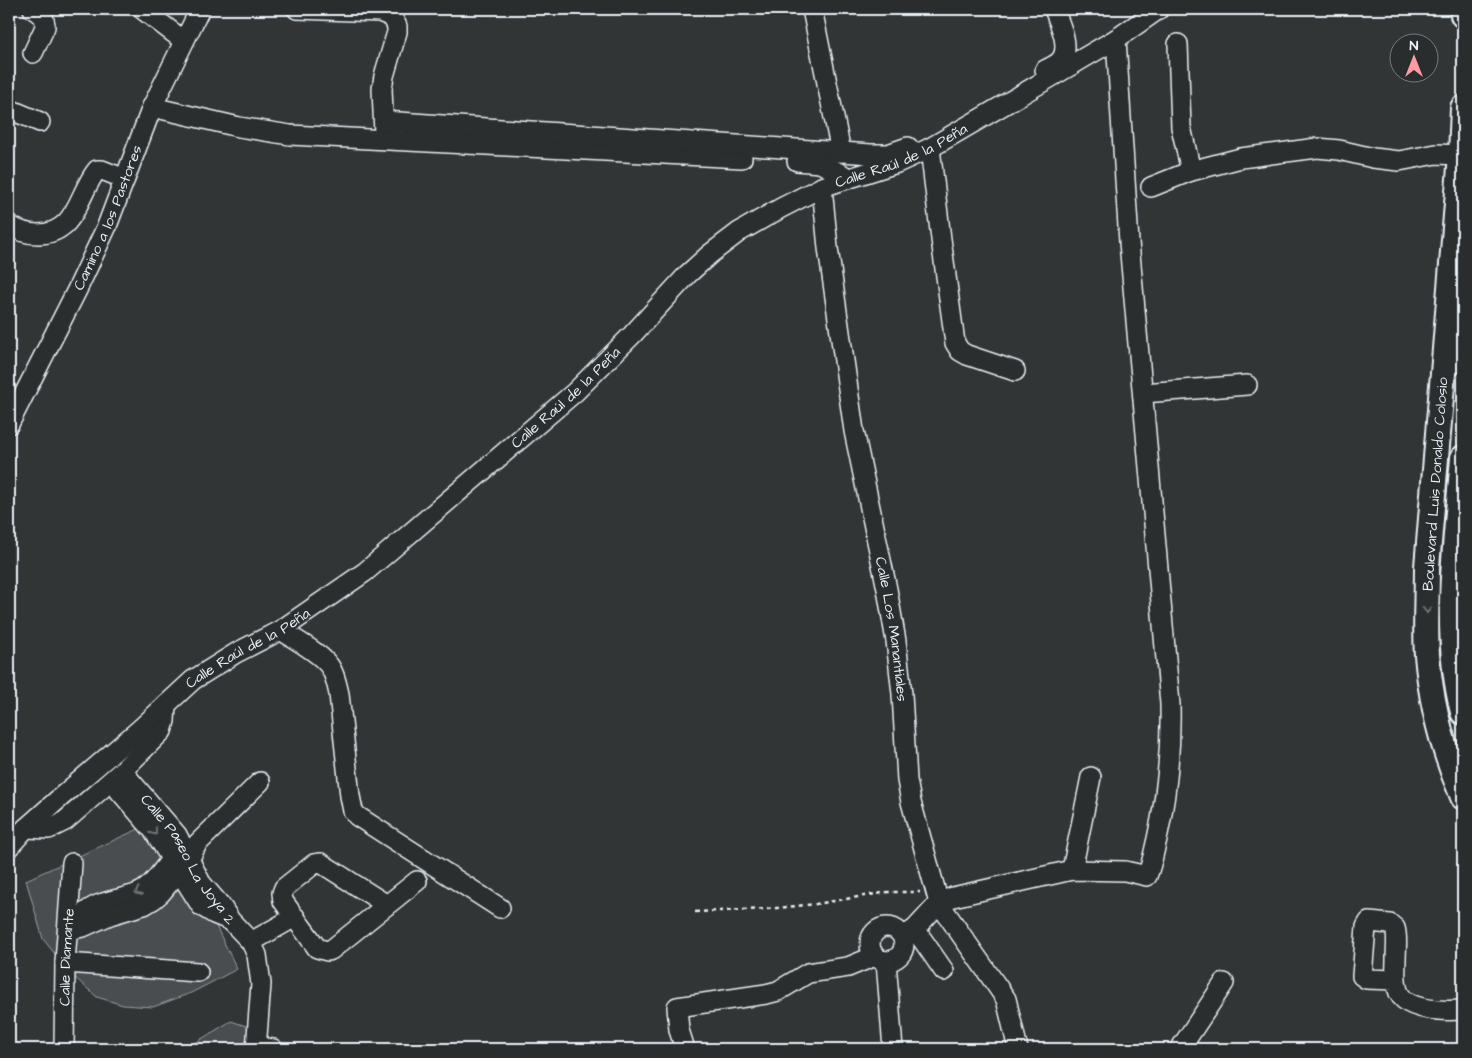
<svg xmlns="http://www.w3.org/2000/svg" width="1472" height="1058" viewBox="0 0 1472 1058" font-family="'Architects Daughter',sans-serif">
	<rect width="100%" height="100%" fill="#323536"/>
	<filter id="ink" filterUnits="userSpaceOnUse"><feTurbulence type="fractalNoise" baseFrequency=".02" numOctaves="2"/><feDisplacementMap in="SourceGraphic" scale="10" xChannelSelector="R" yChannelSelector="G"/><feConvolveMatrix kernelMatrix="1 2 1 2 8 2 1 2 1" color-interpolation-filters="sRGB"/></filter>
	<g filter="url(#ink)">
		<!-- green -->
		<g fill="#494d4f" stroke="#989fa4">
			<polygon points="163,818 237,969 191,993 153,1007 123,1005 97,997 72,975 43,939 26,880"/>
			<polygon points="231,1021 249,1027 267,1049 185,1049"/>
		</g>
		<g fill="none" stroke-linecap="round" stroke-linejoin="round">
			<defs>
				<g id="minor">
					<polyline points="142,9 184,41"/>
					<polyline points="297,9 380,12 392,17 397,26 397,32 384,76 382,89 384,133"/>
					<polyline points="812,9 841,152"/>
					<polyline points="1178,44 1181,127 1191,171"/>
					<path d="M 33,53 L 45,27 C 45,17 41,14 33,9"/>
					<path d="M 1045,70 C 1049,68 1055,65 1059,62 C 1073,49 1059,23 1054,9"/>
					<polyline points="152,107 239,127 290,135 742,158"/>
					<polyline points="9,109 40,122"/>
					<polyline points="384,121 871,154 888,154 908,147"/>
					<polyline points="930,148 941,239 955,343 960,351 967,355 1015,371"/>
					<polyline points="797,161 820,163 849,178"/>
					<path id="s1" d="M 822,187 L 828,248 L 854,431 L 887,589 L 896,641 L 902,694 L 907,780 L 911,802 L 939,903 L 1006,999 L 1018,1049"/>
					<polyline points="1151,187 1191,171 1241,158 1317,148 1339,150 1373,158 1399,161 1436,154 1461,155"/>
					<path d="M 9,225 C 18,231 27,234 38,234 C 77,234 78,193 97,170 L 102,170 L 125,179"/>
					<polyline points="1446,341 1463,343"/>
					<polyline points="1444,361 1463,363"/>
					<polyline points="1143,393 1247,385"/>
					<path id="s2" d="M 9,424 L 77,290 L 107,226 L 152,107 L 200,9"/>
					<path d="M 281,630 C 295,640 321,653 330,667 C 335,674 337,685 339,694 L 350,796 L 353,811 L 357,816 L 500,908"/>
					<path id="s3" d="M 122,771 L 177,835 L 201,883 L 221,906 L 230,920 L 251,942 L 257,955 L 261,984 L 256,1049"/>
					<polyline points="111,781 153,830 201,906 214,914 229,920"/>
					<polyline points="26,828 49,829 65,821 122,771 162,731 165,721 166,705"/>
					<path id="s4" d="M 9,847 L 26,828 L 62,796 L 140,729 L 193,680 L 236,653 L 281,630 L 365,572 L 575,392 L 632,335 L 688,274 L 710,254 L 739,232 L 781,208 L 822,187 L 897,163 L 930,148 L 1116,39 L 1159,9"/>
					<polyline points="1072,870 1091,777"/>
					<polyline points="387,905 321,863 314,864 284,888 282,893 283,901 317,948 327,951 331,950 417,881"/>
					<circle cx="887" cy="944" r="17"/>
					<path d="M 69,928 C 79,917 89,907 103,903 C 116,898 132,898 144,890 C 159,880 166,862 180,850"/>
					<polyline points="915,929 944,971"/>
					<polyline points="68,930 83,927 110,915 144,905 154,899 161,893 190,858 197,844 260,782"/>
					<path d="M 903,937 L 915,929 L 939,903 L 953,897 L 1072,870 L 1125,871 L 1147,876 C 1152,864 1154,851 1157,839 C 1167,794 1171,750 1170,704 L 1129,242 L 1116,39"/>
					<polyline points="251,942 295,917"/>
					<polyline points="886,961 893,1049"/>
					<polyline points="65,963 198,972"/>
					<path d="M 1395,980 L 1366,979 L 1362,976 L 1366,927 L 1369,922 L 1390,924 L 1395,928 C 1398,937 1396,949 1396,959 C 1396,970 1394,982 1399,993 C 1408,1012 1446,1011 1463,1010"/>
					<polyline points="256,1047 273,1049"/>
					<path id="s5" d="M 64,1049 L 65,963 L 72,863"/>
					<polyline points="685,1049 679,1030 677,1007 766,994 778,991 808,973 848,967 875,956"/>
					<polyline points="1180,1049 1224,983"/>
				</g>
				<g id="major">
					<polyline points="1463,9 1463,15"/>
					<path d="M 1463,108 L 1461,155 L 1427,567 C 1427,596 1425,626 1427,655 C 1431,703 1444,753 1463,797"/>
					<path d="M 1463,458 C 1456,542 1442,630 1463,712"/>
				</g>
			</defs>
			<!-- minor casing -->
			<use href="#minor" stroke="#e8f1f8" stroke-width="22"/>
			<!-- major casing -->
			<use href="#major" stroke="#e8f1f8" stroke-width="28"/>
			<!-- path -->
			<polyline stroke="#e8f1f8" stroke-width="2.5" stroke-dasharray="4 4" stroke-linecap="butt" points="695,912 767,909 816,904 888,892 920,892"/>
			<!-- minor -->
			<use href="#minor" stroke="#2a2d2e" stroke-width="19"/>
			<!-- major -->
			<use href="#major" stroke="#2a2d2e" stroke-width="24"/>
		</g>
		<!-- one-way arrows -->
		<defs><path id="oneway-chevron" d="M-2-3.5L2.5 0L-2 3.5" fill="none" stroke-width="1.6" stroke-linecap="round" stroke-linejoin="round" transform="scale(1.25)"/></defs>
		<g stroke="#6c7275">
			<use href="#oneway-chevron" transform="translate(1427 610) rotate(90)"/>
			<use href="#oneway-chevron" transform="translate(154 832) rotate(52)"/>
			<use href="#oneway-chevron" transform="translate(138 892) rotate(156)"/>
		</g>
	</g>
	<g text-anchor="middle" stroke-width="4.5" stroke-linejoin="round" paint-order="stroke">
		<!-- street labels -->
		<g font-size="15" fill="#e8f1f8" stroke="#2a2d2e">
			<text dy="5" stroke="none"><textPath href="#s4" startOffset="1138">Calle Raúl de la Peña</textPath></text>
			<text dy="5" stroke="none"><textPath href="#s2" startOffset="229">Camino a los Pastores</textPath></text>
			<text dy="5" stroke="none"><textPath href="#s4" startOffset="718">Calle Raúl de la Peña</textPath></text>
			<text transform="translate(1435 484) rotate(-86)" y="5">Boulevard Luis Donaldo Colosio</text>
			<text dy="5" stroke="none"><textPath href="#s1" startOffset="448">Calle Los Manantiales</textPath></text>
			<text dy="5" stroke="none"><textPath href="#s4" startOffset="312">Calle Raúl de la Peña</textPath></text>
			<text dy="5" stroke="none"><textPath href="#s3" startOffset="111">Calle Paseo La Joya 2</textPath></text>
			<text dy="5" stroke="none"><textPath href="#s5" startOffset="92">Calle Diamante</textPath></text>
		</g>
	</g>
	<!-- margin -->
	<rect width="1472" height="1058" fill="none" stroke="#2a2d2e" stroke-width="30"/>
	<rect x="15" y="15" width="1442" height="1028" fill="none" stroke="#e8f1f8" stroke-width="2" filter="url(#ink)"/>
	<!-- north arrow -->
	<g transform="translate(1414 58)"><circle r="24" fill="#2a2d2e" stroke="#767b7f"/>
	<path d="M0-4L9 19L0 12L-9 19Z" fill="#ff9aa2"/>
	<text y="-8" font-size="14" font-weight="bold" text-anchor="middle" fill="#e8f1f8">N</text>
	</g>
</svg>
